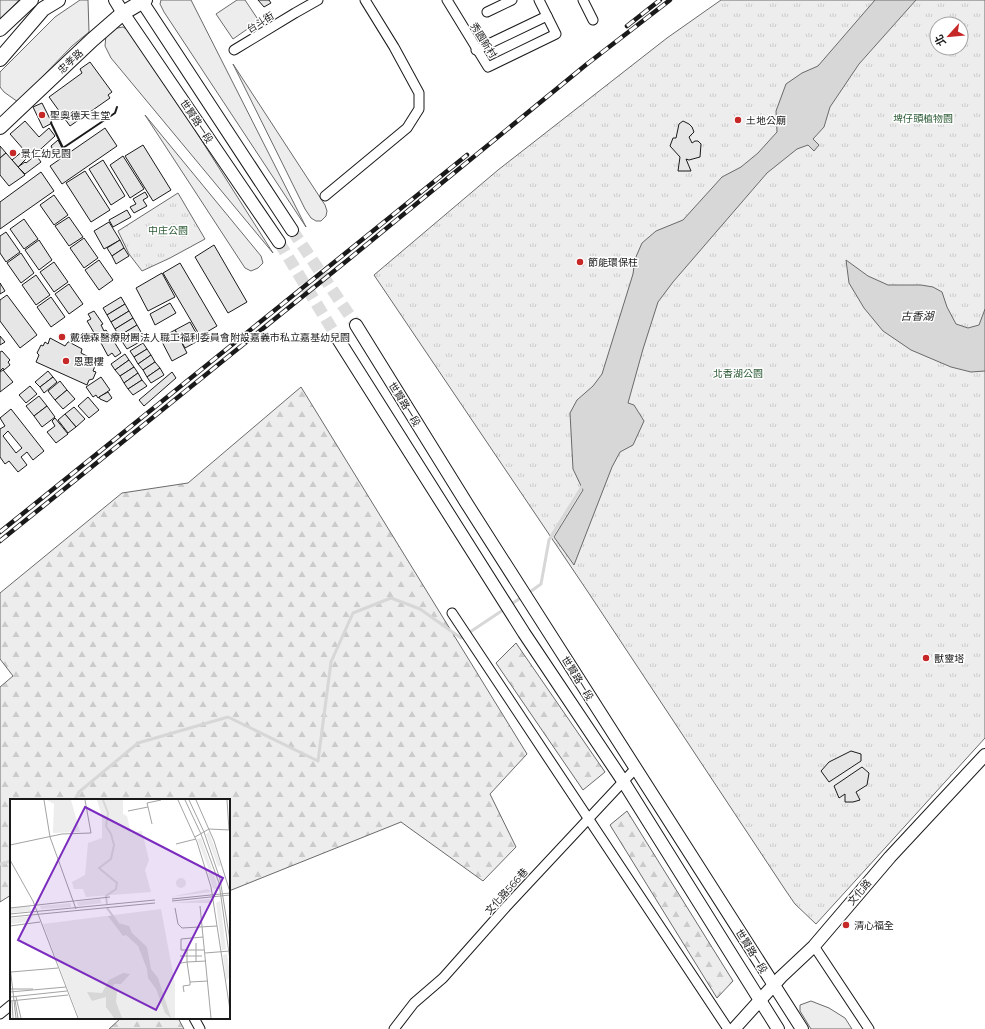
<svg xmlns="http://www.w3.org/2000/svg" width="985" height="1029" viewBox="0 0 985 1029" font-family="Montserrat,'Noto Sans TC',sans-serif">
	<defs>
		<pattern id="forest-firs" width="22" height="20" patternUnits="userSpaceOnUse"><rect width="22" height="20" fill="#ededed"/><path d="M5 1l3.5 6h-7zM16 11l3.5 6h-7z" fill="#cbcbcb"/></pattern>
		<pattern id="park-tufts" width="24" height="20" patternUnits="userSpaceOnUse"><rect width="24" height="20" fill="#ededed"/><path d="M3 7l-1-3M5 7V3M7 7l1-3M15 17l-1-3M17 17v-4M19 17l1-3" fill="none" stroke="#cbcbcb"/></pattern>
	</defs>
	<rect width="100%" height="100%" fill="#fff"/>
	<!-- built -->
	<g fill="#ededed" stroke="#6a6a6a">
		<polygon points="0,0 19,0 0,20"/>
		<polygon points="80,0 88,0 89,32 72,46 18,102 4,92 0,87 0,72 55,17"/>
		<polygon points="161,0 191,0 306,227 164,12 160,4"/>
		<polygon points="237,0 245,0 259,21 233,39 216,14"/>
		<polygon points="123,27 131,32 139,42 273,253 111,58 105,46 106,35 112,29"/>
		<polygon points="233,64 325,205 327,211 326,216 321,221 316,221 311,218 305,209"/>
		<polygon points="145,115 261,256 263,263 258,268 251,271 245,268"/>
		<polygon points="811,1001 829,1008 845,1018 852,1029 811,1029 800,1011 800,1005"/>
	</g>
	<!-- forest -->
	<g fill="url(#forest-firs)" stroke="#6a6a6a">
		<polygon points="301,387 527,754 490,794 516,847 483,881 401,822 229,891 229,800 11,800 11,895 0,902 0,687 13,676 0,659 0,593 122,493 188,483"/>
		<polygon points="516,643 605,772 583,790 496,663"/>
		<polygon points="627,811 733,981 717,998 610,825"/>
		<polygon points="121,1018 178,1018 184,1029 109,1029"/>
	</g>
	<!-- park -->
	<g fill="url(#park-tufts)" stroke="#6a6a6a" fill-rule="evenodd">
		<path d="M 721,0 L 985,0 L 985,738 L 816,924 L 795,904 L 786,891 L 588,592 L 374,275 L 498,170 L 667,38 ZM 937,24 L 961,24 L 961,48 L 937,48 Z"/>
		<polygon points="178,193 205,239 170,258 142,271 129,254 118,231"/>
	</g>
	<!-- water -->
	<g fill="#d7d7d7" stroke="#6a6a6a">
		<polygon points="875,0 916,0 859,64 830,107 824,127 813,139 819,145 814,151 808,145 797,149 767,173 673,282 658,302 643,349 628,403 634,405 644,421 633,445 620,452 612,467 574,565 554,537 583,490 573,469 570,413 577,400 593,386 602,374 633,274 635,259 642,243 656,231 683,220 722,177 741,167 758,153 777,132 776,111 786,84 802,73 818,66"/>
		<polygon points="846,260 868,276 888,285 921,285 933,287 942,292 947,307 956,324 968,328 979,325 985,309 985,371 971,372 951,367 911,350 883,331 864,308 849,283"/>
	</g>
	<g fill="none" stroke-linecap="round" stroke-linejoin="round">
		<!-- stream -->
		<g stroke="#d7d7d7" stroke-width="3">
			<polyline points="527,594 541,584 549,540 583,485"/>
			<polyline points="510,605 522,597"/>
			<polyline points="75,800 79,792 138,743 228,717 318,761 331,662 353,613 391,598 420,609 461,638 506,608"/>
			<polyline points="0,864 11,861"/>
		</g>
	</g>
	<!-- building -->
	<g fill="#e6e6e6" stroke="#1a1a1a" fill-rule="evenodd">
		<polygon points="258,0 269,0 271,3 264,7"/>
		<polygon points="90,62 112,92 108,95 110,98 70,126 49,97 82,73 80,69"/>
		<polygon points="42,103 52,123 43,128 33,107"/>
		<polygon points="25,121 39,137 49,128 55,136 31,158 10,134"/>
		<polygon points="683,121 689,124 692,127 694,132 689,137 692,143 695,141 698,141 701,144 700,157 689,160 686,159 691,171 678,171 680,157 670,146 673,138 676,138 679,124"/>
		<polygon points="105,128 117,146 62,184 50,166"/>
		<polygon points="58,140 62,148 55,154 51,146"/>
		<polygon points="143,145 171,190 153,201 125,156"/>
		<polygon points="0,146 6,153 0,158"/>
		<polygon points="24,150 29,156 18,167 12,160"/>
		<polygon points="6,153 25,175 9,186 0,175 0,158"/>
		<polygon points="36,155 41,162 25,174 18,167 25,162 26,163"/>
		<polygon points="123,156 144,189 130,198 110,165"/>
		<polygon points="103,160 125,196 111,205 89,169"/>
		<polygon points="85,171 110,210 91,222 66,183"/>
		<polygon points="41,172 54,191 0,229 0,202"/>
		<polygon points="145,192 148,197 143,200 147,206 134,213 130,207 136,204 133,199"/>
		<polygon points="54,195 68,215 54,225 40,205"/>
		<polygon points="127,210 131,217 113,227 109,220"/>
		<polygon points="69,217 83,237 69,246 55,226"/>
		<polygon points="24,219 38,239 24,249 10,229"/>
		<polygon points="109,222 120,240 104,249 94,231"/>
		<polygon points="6,232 20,252 6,262 0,253 0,236"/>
		<polygon points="84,238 98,258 84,268 70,248"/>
		<polygon points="39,240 52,260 39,270 25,250"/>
		<polygon points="120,240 124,248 112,256 107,248"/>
		<polygon points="214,245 247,302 228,313 195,257"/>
		<polygon points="124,248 129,256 116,264 112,256"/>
		<polygon points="21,253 34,273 21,283 7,263"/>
		<polygon points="99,260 113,280 99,290 85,270"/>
		<polygon points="54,262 68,282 54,292 40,272"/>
		<polygon points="180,263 217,326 200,336 163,273"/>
		<polygon points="162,273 175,297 148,311 136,288"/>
		<polygon points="36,275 50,295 36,305 22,285"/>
		<polygon points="0,283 5,291 0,294"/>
		<polygon points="69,284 83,304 69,314 55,294"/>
		<polygon points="7,295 37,335 20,348 0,321 0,300"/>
		<polygon points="51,297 65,317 51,327 37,307"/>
		<polygon points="121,297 125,304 107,315 103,308"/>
		<polygon points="170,303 176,313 155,325 150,314"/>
		<polygon points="125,304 129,311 111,322 107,315"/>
		<polygon points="94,311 103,324 101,325 104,331 106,330 111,337 109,338 111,341 113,340 121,353 115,357 112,353 108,356 101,343 103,342 98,334 96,336 87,321 91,319 88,314"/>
		<polygon points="129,311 133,318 115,329 111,322"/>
		<polygon points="133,318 137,325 119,336 115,329"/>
		<polygon points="190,322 200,340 185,348 175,330"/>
		<polygon points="137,325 141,332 123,343 119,336"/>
		<polygon points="175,330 187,353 172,361 160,338"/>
		<polygon points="141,332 145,339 127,349 123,343"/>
		<polygon points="0,336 5,342 0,345"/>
		<polygon points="50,338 65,346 68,342 69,342 82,349 81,353 97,361 93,371 96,372 93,379 89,380 87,385 36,362 39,355 37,353 41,345 43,346 45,342 48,344"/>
		<polygon points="143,343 147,349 134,357 130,351"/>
		<polygon points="147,349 151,355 138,364 134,357"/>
		<polygon points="2,351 10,360 8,362 10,365 4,370 3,368 0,371 0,352"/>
		<polygon points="125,354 129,360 115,370 111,364"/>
		<polygon points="151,355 155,362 143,370 138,364"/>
		<polygon points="129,360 134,367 120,376 115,370"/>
		<polygon points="155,362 160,368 147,377 143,370"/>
		<polygon points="134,367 138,373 124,383 120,376"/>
		<polygon points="160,368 164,375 151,383 147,377"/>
		<polygon points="3,370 13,382 0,392 0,372"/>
		<polygon points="48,371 53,377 40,387 35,382"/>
		<polygon points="172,372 176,378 144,406 139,400"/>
		<polygon points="138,373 142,380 128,389 124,383"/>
		<polygon points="53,377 57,382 44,393 40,387"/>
		<polygon points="101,377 110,390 98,398 96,395 93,397 86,387"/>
		<polygon points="142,380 147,386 133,395 128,389"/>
		<polygon points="60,381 67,390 55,400 48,391"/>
		<polygon points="30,386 37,394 26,403 19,395"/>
		<polygon points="67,390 75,399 63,409 55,400"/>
		<polygon points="108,392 112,398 107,402 100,399 99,397"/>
		<polygon points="39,396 47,406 34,416 26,406"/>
		<polygon points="88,397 99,410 89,418 78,406"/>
		<polygon points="47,406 55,417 42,427 34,416"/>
		<polygon points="74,407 85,419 76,427 65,414"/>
		<path d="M 11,409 L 44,451 L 33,460 L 27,452 L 21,457 L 27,465 L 18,472 L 9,461 L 5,464 L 0,457 L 0,429 L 5,426 L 0,418 ZM 8,431 L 22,448 L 16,453 L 3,436 Z"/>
		<polygon points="65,414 76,427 68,433 58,420"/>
		<polygon points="55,418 68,434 56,443 47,432 55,426 52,421"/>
		<polygon points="851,751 861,754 861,761 829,782 821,771 829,762"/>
		<polygon points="862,767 869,773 867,785 856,792 860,800 853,802 845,802 845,794 839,798 834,786"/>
	</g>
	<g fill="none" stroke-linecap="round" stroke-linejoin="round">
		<!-- secondary-tunnel -->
		<g stroke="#ddd" stroke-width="12" stroke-dasharray="12 6" stroke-linecap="butt">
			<polyline points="292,230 356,325"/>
			<polyline points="279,242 338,339"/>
		</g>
		<defs>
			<g id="street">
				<polyline points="447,0 488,67 556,34 539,0"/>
				<polyline points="583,0 593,20"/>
				<polyline points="487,12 512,0"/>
				<polyline points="234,50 295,13 318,0"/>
				<polyline points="476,50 547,16"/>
				<polyline points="325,196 407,128 419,109 419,93 394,47 365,0"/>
				<polyline points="452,613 728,1029"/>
				<polyline points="814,946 869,1029"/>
				<polyline points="0,1014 11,1005"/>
				<polyline points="194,1018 200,1029"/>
				<polyline points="394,1029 414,1003 443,978 506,907 635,769"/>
			</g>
			<g id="secondary">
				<polyline points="115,0 123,13 279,242"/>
				<polyline points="141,0 292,230"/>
				<polyline points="356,325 467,504 802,1029"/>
				<polyline points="338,339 524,633 623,781 778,1029"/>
				<polyline points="734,1029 781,977 814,946 890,857 985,755"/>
			</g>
			<g id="primary">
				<polyline points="0,29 31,0"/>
				<polyline points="0,59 43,9 58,0"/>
				<polyline points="0,127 92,40 123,13 145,0"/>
			</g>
		</defs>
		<!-- street casing -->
		<use href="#street" stroke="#1a1a1a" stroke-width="11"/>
		<!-- secondary casing -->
		<use href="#secondary" stroke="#1a1a1a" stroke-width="14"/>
		<!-- primary casing -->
		<use href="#primary" stroke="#1a1a1a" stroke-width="16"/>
		<!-- street -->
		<use href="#street" stroke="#fff" stroke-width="9"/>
		<!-- secondary -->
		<use href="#secondary" stroke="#fff" stroke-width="12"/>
		<!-- primary -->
		<use href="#primary" stroke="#fff" stroke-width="14"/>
		<defs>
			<g id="rail">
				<polyline points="627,26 660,0"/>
				<polyline points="0,532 467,155"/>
				<polyline points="0,541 349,259 587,64 670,0"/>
			</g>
		</defs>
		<!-- rail casing -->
		<use href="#rail" stroke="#1a1a1a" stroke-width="4.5"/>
		<!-- rail -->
		<use href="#rail" stroke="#fff" stroke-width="3" stroke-dasharray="9" stroke-linecap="butt"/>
		<!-- wall -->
		<polyline stroke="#1a1a1a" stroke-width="2" points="51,123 63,148 115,113 117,107"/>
	</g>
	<!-- markers -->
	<g fill="#c62828" stroke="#fff" stroke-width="1.5">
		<circle cx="42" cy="115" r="4"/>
		<circle cx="738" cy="120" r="4"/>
		<circle cx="13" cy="153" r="4"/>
		<circle cx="580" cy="262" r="4"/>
		<circle cx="62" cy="337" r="4"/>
		<circle cx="66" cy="361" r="4"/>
		<circle cx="926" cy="658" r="4"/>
		<circle cx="846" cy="925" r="4"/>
	</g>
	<g text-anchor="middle" stroke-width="3" stroke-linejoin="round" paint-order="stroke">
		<!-- street labels -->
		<g font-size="10" fill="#1a1a1a" stroke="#fff">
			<text transform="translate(260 22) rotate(-32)" y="4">台斗街</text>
			<text transform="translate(484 40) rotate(58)" y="4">秀園新村</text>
			<text transform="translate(70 61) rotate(-43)" y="4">忠孝路</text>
			<text transform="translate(197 121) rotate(56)" y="4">世賢路一段</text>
			<text transform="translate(405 404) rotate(58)" y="4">世賢路一段</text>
			<text transform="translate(578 678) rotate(58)" y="4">世賢路一段</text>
			<text transform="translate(506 891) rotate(-48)" y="4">文化路566巷</text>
			<text transform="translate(859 892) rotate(-49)" y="4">文化路</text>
			<text transform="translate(752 951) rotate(58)" y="4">世賢路一段</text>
		</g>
		<!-- poi labels -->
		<g font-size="10" fill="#1a1a1a" stroke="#fff" text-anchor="start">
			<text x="50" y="119">聖奧德天主堂</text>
			<text x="746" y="124">土地公廟</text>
			<text x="21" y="157">景仁幼兒園</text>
			<text x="588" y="266">節能環保柱</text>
			<text x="70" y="341">戴德森醫療財團法人職工福利委員會附設嘉義市私立嘉基幼兒園</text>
			<text x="74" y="365">恩惠樓</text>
			<text x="934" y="662">獸靈塔</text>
			<text x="854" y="929">清心福全</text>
		</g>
		<!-- park labels -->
		<g font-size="10" fill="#2b5a34" stroke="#fff">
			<text x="923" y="122">埤仔頭植物園</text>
			<text x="168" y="234">中庄公園</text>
			<text x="738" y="377">北香湖公園</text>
		</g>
		<!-- water labels -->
		<g font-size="11" font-style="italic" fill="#1a1a1a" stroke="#fff">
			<text x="917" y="320">古香湖</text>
		</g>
	</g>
	<!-- overview -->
	<g transform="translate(10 799)">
		<rect width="220" height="220" fill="#fff"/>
		<path d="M 199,33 L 211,66 L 208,68 L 196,35 ZM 191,39 L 202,70 L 199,71 L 187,40 ZM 203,73 L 207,85 L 208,91 L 203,89 L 198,74 ZM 198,90 L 201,93 L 160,98 ZM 200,100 L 201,104 L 162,104 ZM 210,102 L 216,150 L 214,151 L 212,151 L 206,104 ZM 20,107 L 21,112 L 0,114 L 0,109 ZM 23,117 L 19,123 L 0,125 L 0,119 ZM 217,155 L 220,177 L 216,182 L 213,156 Z" fill="#ededed"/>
		<path d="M 37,1 L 61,1 L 70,33 L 43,34 L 44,5 ZM 87,1 L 113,1 L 113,15 L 117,17 L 121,34 L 132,32 L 139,61 L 135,71 L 141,93 L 76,98 L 73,90 L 64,90 L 62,83 L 75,76 L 78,44 L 92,39 L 92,17 ZM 90,100 L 92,104 L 68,107 L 67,103 ZM 61,104 L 61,108 L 31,110 L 30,107 Z" fill="#ededed"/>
		<path d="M166 84a5 5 0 1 1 10 0a5 5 0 1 1-10 0ZM 151,110 L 165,185 L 165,219 L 69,219 L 33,125 Z" fill="#ededed"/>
		<path d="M 98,117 L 103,117 L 108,124 L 119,127 L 122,134 L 137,148 L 141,170 L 148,179 L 161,219 L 155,214 L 146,190 L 138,179 L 137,170 L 128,147 L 116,136 L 113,137 ZM 113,174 L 120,175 L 111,185 L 104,185 L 103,188 L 107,192 L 106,203 L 112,219 L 104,219 L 96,208 L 96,198 L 82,202 L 77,193 L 92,194 L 99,181 Z" fill="#d7d7d7"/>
		<path fill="none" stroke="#d7d7d7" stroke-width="2" d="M 93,1 L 98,14 L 96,27 L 101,35 L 104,46 L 101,60 L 89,69 L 107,84 L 106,90 L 96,97 L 97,106M 97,109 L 108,124"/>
		<path fill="none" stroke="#a3a3a3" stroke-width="1" d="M 34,1 L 40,38 L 66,110M 168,1 L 187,43 L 201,88 L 220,211M 175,1 L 191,35 L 209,84 L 220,161M 179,1 L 194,33 L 210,80 L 220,142M 186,1 L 204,42 L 220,93M 217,1 L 219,31M 138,8 L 142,25M 118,12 L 138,8 L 137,4 L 151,1M 185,38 L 199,30 L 220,31M 166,45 L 186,40M 0,46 L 52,35 L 81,34 L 75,1M 0,61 L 23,102 L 68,219M 162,100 L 220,94M 162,102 L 220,96M 190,107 L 201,219M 0,109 L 100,98M 165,109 L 168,125 L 172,129 L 207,127M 0,115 L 145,101M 0,118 L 145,104M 0,127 L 30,123M 193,138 L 171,140 L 171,151 L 194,151M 195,154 L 220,152M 170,157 L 192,157M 186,163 L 186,144M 171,164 L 177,163 L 177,151M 0,167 L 6,219M 1,173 L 48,169M 180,183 L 177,163 L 196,162M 0,190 L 23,190M 0,193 L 56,188M 174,193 L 173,187 L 180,186 L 180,183 L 198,182M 0,198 L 57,192M 6,198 L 11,219M 5,201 L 8,219M 0,202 L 58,196M 2,202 L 3,219"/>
		<path fill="#7b2cbf" fill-opacity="0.15" stroke="#7b2cbf" stroke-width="2" d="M 75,8 L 213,79 L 146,211 L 8,141 Z"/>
		<rect width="220" height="220" fill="none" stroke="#1a1a1a" stroke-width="2"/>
	</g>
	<!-- north arrow -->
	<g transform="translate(949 36) rotate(243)"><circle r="19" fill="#ffffff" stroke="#a3a3a3"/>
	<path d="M0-3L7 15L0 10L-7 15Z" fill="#c62828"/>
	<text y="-6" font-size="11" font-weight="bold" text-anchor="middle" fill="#1a1a1a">北</text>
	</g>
</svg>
